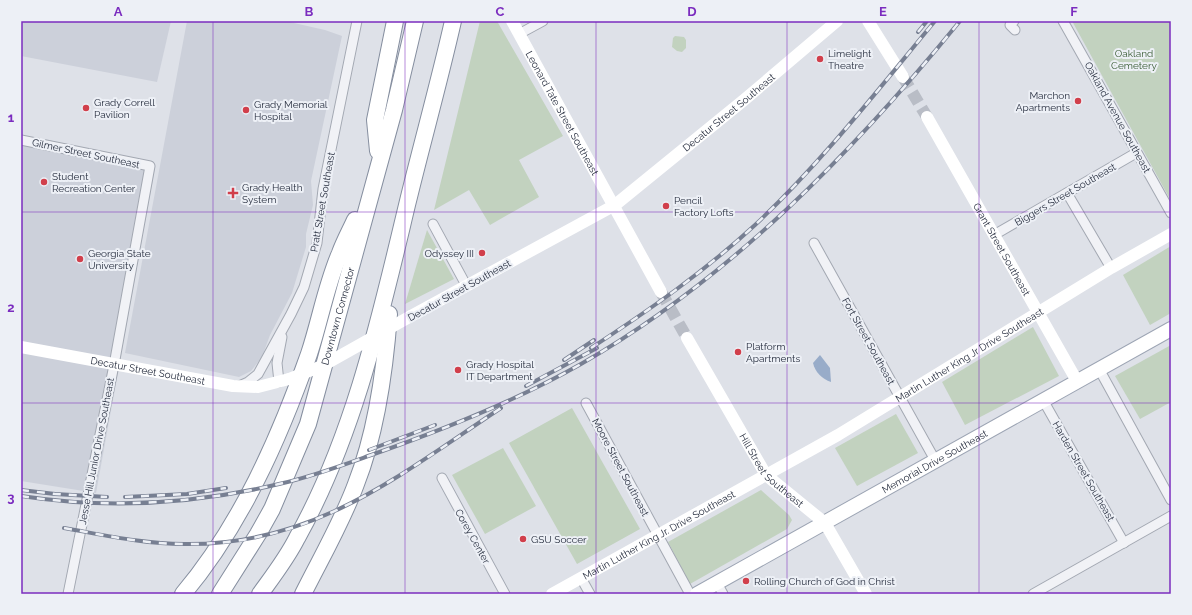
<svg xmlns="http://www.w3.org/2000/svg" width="1192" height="615" viewBox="0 0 1192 615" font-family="Raleway,sans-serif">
	<rect width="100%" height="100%" fill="#dee1e8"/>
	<!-- built -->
	<g fill="#ccd0da">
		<polygon points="22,21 171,21 157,82 21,56"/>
		<polygon points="187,21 285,21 325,30 342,36 311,181 313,205 306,234 306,247 292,293 270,335 262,357 251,371 239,377 125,353"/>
		<polygon points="21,142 155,168 96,493 21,481"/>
	</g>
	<!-- green -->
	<g fill="#c2d2bf">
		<polygon points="480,21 497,21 563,136 519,160 539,197 490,225 469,190 434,210"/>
		<polygon points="1072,21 1171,21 1171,201"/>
		<polygon points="675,36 684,37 686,40 686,48 682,52 677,51 672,47 673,38"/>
		<polygon points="427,230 454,279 405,304"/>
		<polygon points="1171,246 1171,313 1150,325 1123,275"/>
		<polygon points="1033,327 1059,376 965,425 942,382"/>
		<polygon points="1171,345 1171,402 1140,419 1115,376"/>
		<polygon points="572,408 640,529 577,564 509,443"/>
		<polygon points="896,414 918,453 857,486 835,448"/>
		<polygon points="503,448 536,506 485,534 452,475"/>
		<polygon points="761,490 789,515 792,520 787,529 690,584 668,542"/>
	</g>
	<!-- water -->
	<path fill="#98acc9" d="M 820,355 L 830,368 L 831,382 C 822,379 815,372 813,363 Z"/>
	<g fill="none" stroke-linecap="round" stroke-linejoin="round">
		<!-- secondary-tunnel -->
		<g stroke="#b9bdc6" stroke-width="12" stroke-dasharray="12 6" stroke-linecap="butt">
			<polyline points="903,77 927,117"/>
			<polyline points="661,292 687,338"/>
		</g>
		<defs>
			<g id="street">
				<polyline points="1014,21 1010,25 1015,30"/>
				<polyline points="1063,21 1171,213"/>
				<polyline points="519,34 543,21"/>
				<polyline points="21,140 150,166 114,365 68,594"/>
				<polyline points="1067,193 1111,268"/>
				<polyline points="433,224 466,285"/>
				<polyline points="994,235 1136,153"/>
				<polyline points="814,243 935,460"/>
				<polyline points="1099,369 1171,500"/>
				<polyline points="279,382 277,363 282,337"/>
				<polyline points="239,386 248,382 258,374 291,314 304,287 317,243 323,189 357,21"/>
				<polyline points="1043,400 1124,543"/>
				<polyline points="586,403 690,594"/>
				<polyline points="442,478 505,594"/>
				<polyline points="581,578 590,594"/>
				<polyline points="717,583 723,594"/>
				<polyline points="1033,594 1171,516"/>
			</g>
			<g id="primary">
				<path id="s7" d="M 697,594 L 1171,329"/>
			</g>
			<g id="highway">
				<polyline points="378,151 375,120 395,21"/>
				<path d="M 183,594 C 241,525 279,439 309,354 C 320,321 326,285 340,253 C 344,242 350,231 355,220"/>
				<path id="s8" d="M 220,594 L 258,534 L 272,509 L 308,424 L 394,110 L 415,21"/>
				<path d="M 260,594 C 273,576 287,558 297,538 C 354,436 380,318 407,205 C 422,143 439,83 453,21"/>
				<path d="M 303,594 C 321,558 342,522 356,484 C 376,433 385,370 389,314"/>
			</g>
		</defs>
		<!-- street casing -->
		<use href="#street" stroke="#a3a8b2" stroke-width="11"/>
		<!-- primary casing -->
		<use href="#primary" stroke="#9da5b4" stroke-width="16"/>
		<!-- highway casing -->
		<use href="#highway" stroke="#858e9f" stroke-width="18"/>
		<!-- street -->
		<use href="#street" stroke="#f1f2f6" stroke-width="9"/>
		<!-- secondary -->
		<g stroke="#fff" stroke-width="12">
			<path id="s1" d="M 512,21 L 661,292"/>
			<polyline points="868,21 903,77"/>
			<path id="s2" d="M 927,117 L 1077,381"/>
			<path id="s3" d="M 411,316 L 615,205 L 744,100 L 837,21"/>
			<path id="s4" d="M 687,338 L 766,475 L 825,523 L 866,594"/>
			<path id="s5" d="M 21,347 L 233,386 L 258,387 L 289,379"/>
			<path id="s6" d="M 552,594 L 838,435 L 1111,268 L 1171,234"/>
		</g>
		<!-- primary -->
		<use href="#primary" stroke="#fff" stroke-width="14"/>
		<!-- highway -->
		<use href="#highway" stroke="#fff" stroke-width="16"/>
		<defs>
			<g id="rail">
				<polyline points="918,32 927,21"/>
				<path d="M 591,348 C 648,311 704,272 755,225 C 821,163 877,91 935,21"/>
				<polyline points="564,360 594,340"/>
				<polyline points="526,386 597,348"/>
				<polyline points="369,450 435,425"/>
				<polyline points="21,490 55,494 107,497"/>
				<path d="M 21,496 C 106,509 195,504 279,484 C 311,477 343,465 374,454 C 445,429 516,401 581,364 C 731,278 852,153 960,21"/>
				<polyline points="125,497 187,494 226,488"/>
				<path d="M 64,528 C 104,535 143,544 184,544 C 314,546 398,476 501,408"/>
			</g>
		</defs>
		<!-- rail casing -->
		<use href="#rail" stroke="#777f92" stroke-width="4"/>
		<!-- rail -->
		<use href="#rail" stroke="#edf0f6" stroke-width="2.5" stroke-dasharray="8" stroke-linecap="butt"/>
		<!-- secondary-bridge -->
		<polyline stroke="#fff" stroke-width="12" points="289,379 322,366 411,316"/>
	</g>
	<!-- grid -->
	<path fill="none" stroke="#7b2cbf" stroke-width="1" stroke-opacity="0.55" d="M 213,21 L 213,594M 405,21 L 405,594M 596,21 L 596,594M 787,21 L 787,594M 979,21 L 979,594M 21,212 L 1171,212M 21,403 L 1171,403"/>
	<!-- markers -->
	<g fill="#d13f4b" stroke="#edf0f6" stroke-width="1.5">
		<circle cx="820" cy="59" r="4"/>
		<circle cx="1078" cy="101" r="4"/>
		<circle cx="86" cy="108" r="4"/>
		<circle cx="246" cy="110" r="4"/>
		<circle cx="44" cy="182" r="4"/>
		<path d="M231 187h4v4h4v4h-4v4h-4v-4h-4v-4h4z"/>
		<circle cx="666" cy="206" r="4"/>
		<circle cx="482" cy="253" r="4"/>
		<circle cx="80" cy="259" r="4"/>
		<circle cx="738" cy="352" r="4"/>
		<circle cx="458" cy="370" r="4"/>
		<circle cx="523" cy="539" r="4"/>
		<circle cx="746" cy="581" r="4"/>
	</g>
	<g text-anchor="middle" stroke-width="4" stroke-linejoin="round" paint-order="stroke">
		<!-- poi labels -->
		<g font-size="10" fill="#272e3f" stroke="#edf0f6" text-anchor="start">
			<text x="828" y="57">Limelight<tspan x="828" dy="12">Theatre</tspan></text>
			<text x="1070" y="99" text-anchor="end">Marchon<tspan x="1070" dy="12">Apartments</tspan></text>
			<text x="94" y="106">Grady Correll<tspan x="94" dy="12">Pavilion</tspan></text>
			<text x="254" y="108">Grady Memorial<tspan x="254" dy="12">Hospital</tspan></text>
			<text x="52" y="180">Student<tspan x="52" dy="12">Recreation Center</tspan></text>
			<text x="242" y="191">Grady Health<tspan x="242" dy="12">System</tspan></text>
			<text x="674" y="204">Pencil<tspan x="674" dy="12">Factory Lofts</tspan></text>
			<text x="88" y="257">Georgia State<tspan x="88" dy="12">University</tspan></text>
			<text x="474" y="257" text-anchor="end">Odyssey III</text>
			<text x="746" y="350">Platform<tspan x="746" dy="12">Apartments</tspan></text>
			<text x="466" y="368">Grady Hospital<tspan x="466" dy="12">IT Department</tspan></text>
			<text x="531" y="543">GSU Soccer</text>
			<text x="754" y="585">Rolling Church of God in Christ</text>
		</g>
		<!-- park labels -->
		<g font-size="10" fill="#395b34" stroke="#edf0f6">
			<text x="1134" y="57">Oakland<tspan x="1134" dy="12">Cemetery</tspan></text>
		</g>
		<!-- street labels -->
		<g font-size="10" fill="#272e3f" stroke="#edf0f6">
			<text dy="4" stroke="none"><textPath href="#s3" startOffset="379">Decatur Street Southeast</textPath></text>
			<text dy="4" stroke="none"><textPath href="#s1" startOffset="105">Leonard Tate Street Southeast</textPath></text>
			<text transform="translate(1118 117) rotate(61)" y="4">Oakland Avenue Southeast</text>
			<text transform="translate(86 153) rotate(12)" y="4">Gilmer Street Southeast</text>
			<text transform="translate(1065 194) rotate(-30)" y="4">Biggers Street Southeast</text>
			<text transform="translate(322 202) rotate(-80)" y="4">Pratt Street Southeast</text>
			<text dy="4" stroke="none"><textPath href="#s2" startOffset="152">Grant Street Southeast</textPath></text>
			<text transform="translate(459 290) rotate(-29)" y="4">Decatur Street Southeast</text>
			<text dy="4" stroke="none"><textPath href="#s8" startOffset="304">Downtown Connector</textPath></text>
			<text transform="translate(869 341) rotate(61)" y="4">Fort Street Southeast</text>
			<text dy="4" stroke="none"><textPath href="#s6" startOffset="481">Martin Luther King Jr Drive Southeast</textPath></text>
			<text dy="4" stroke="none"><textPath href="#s5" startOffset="129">Decatur Street Southeast</textPath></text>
			<text transform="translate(96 451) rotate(-79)" y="4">Jesse Hill Junior Drive Southeast</text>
			<text dy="4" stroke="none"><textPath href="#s7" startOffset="272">Memorial Drive Southeast</textPath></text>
			<text transform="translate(621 467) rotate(62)" y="4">Moore Street Southeast</text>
			<text dy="4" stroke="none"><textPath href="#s4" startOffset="158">Hill Street Southeast</textPath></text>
			<text transform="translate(1084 471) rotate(60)" y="4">Harden Street Southeast</text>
			<text dy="4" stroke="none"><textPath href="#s6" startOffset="122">Martin Luther King Jr. Drive Southeast</textPath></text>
			<text transform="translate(473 536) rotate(61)" y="4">Corey Center</text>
		</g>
	</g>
	<!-- border -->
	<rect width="1192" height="615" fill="none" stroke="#edf0f6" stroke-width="44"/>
	<rect x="22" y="22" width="1148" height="571" fill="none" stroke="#7b2cbf" stroke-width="1.5"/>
	<g font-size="13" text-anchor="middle" font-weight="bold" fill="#7b2cbf">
		<text x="118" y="16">A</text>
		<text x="309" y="16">B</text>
		<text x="500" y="16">C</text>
		<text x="692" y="16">D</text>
		<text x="883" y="16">E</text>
		<text x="1074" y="16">F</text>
		<text x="11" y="122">1</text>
		<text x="11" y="312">2</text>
		<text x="11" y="502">3</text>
	</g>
</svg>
